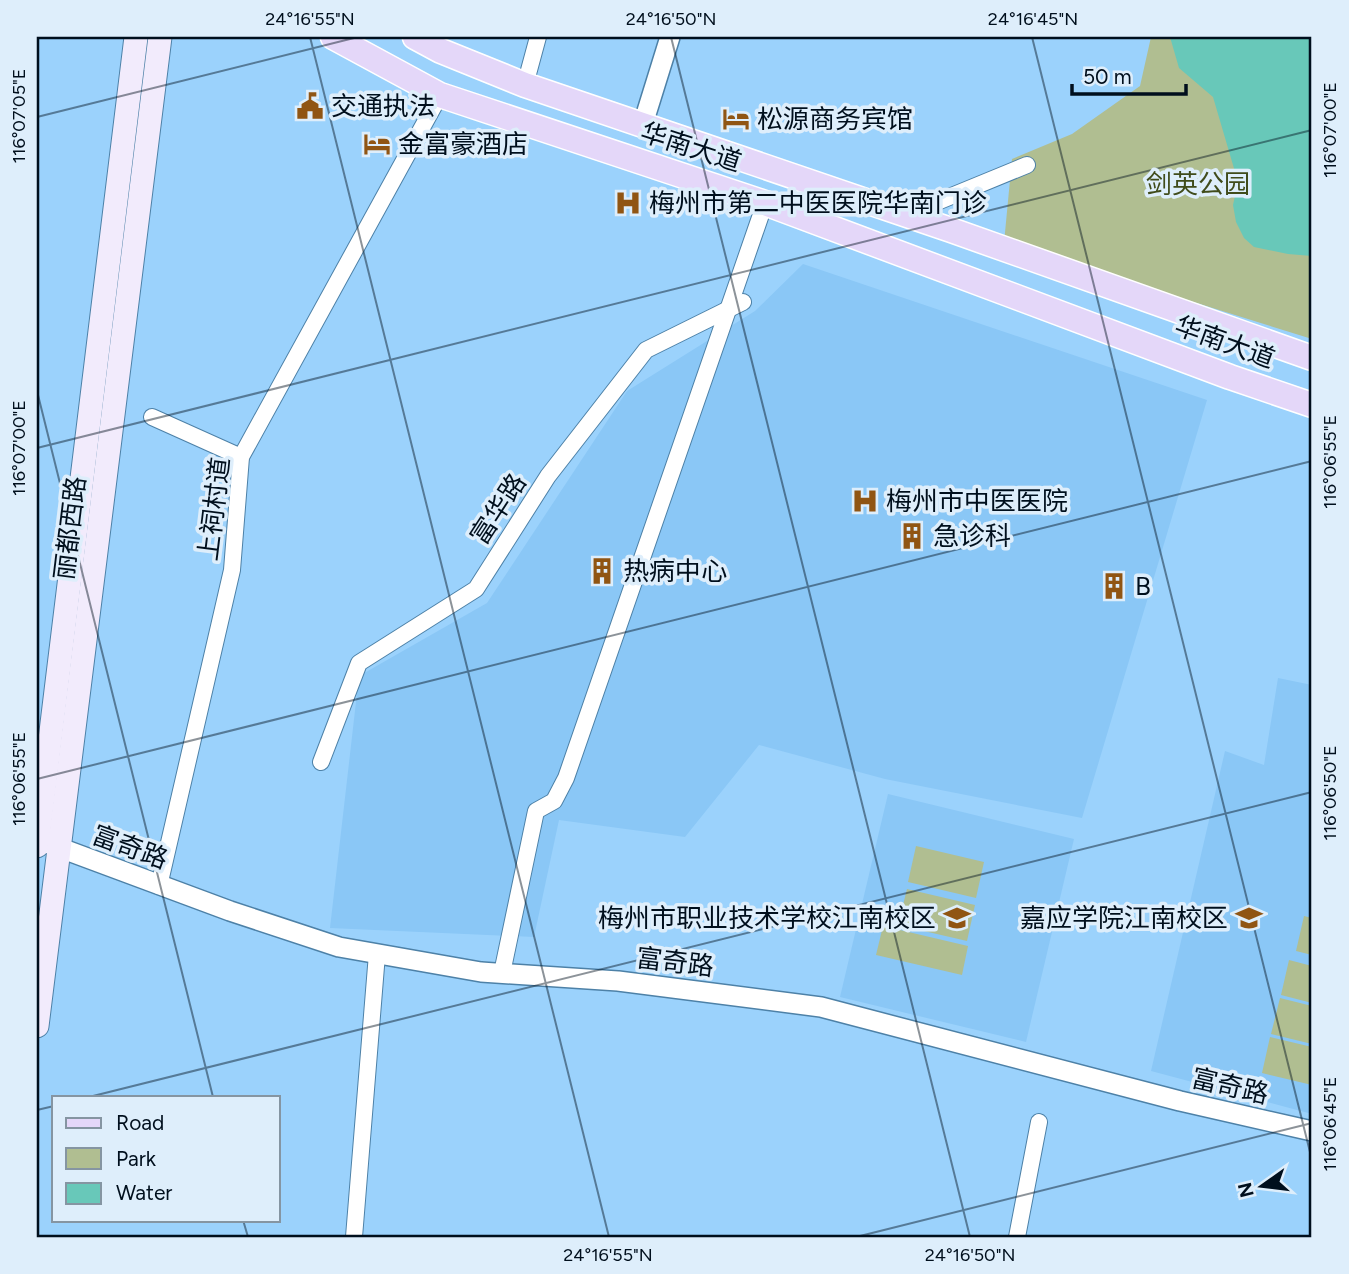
<svg xmlns="http://www.w3.org/2000/svg" width="1349" height="1274" viewBox="0 0 1349 1274" font-family="Figtree,'Noto Sans SC',sans-serif">
	<rect width="100%" height="100%" fill="#9bd2fc"/>
	<!-- built -->
	<g fill="#8ac7f6">
		<polygon points="803,264 1207,400 1082,818 885,779 759,745 685,837 559,820 534,937 330,928 359,676 487,603 627,391 755,311"/>
		<polygon points="1278,678 1312,685 1312,1114 1151,1071 1225,751 1264,765"/>
		<polygon points="888,794 1074,839 1026,1042 840,997"/>
	</g>
	<!-- green -->
	<g fill="#b0be91">
		<polygon points="1151,37 1312,37 1312,339 1004,243 1012,159 1072,134 1140,86"/>
		<polygon points="916,846 984,862 976,898 908,882"/>
		<polygon points="907,889 975,905 967,941 898,925"/>
		<polygon points="1304,916 1312,918 1312,955 1296,951"/>
		<polygon points="883,926 968,946 962,975 876,955"/>
		<polygon points="1289,960 1312,966 1312,1003 1281,995"/>
		<polygon points="1280,998 1312,1006 1312,1044 1271,1034"/>
		<polygon points="1270,1037 1312,1047 1312,1085 1262,1073"/>
	</g>
	<!-- water -->
	<polygon fill="#68c8b9" points="1170,37 1312,37 1312,256 1288,254 1254,247 1244,238 1236,222 1233,205 1238,182 1213,97 1179,68"/>
	<g fill="none" stroke-linecap="round" stroke-linejoin="round">
		<defs>
			<g id="minor">
				<polyline points="525,85 538,37"/>
				<polyline points="910,216 937,202 1027,165"/>
				<polyline points="152,417 241,457"/>
				<polyline points="321,762 359,663 476,589 548,476 646,350 743,302"/>
				<polyline points="159,886 232,570 241,457 440,95"/>
				<polyline points="502,973 536,811 554,801 566,778 765,203"/>
				<polyline points="354,1237 377,954"/>
				<polyline points="1017,1237 1039,1122"/>
			</g>
			<g id="tertiary">
				<polyline points="643,124 670,37"/>
				<polyline points="47,843 230,911 339,947 481,972 618,981 821,1007 1180,1101 1312,1131"/>
			</g>
			<g id="secondary">
				<polyline points="37,846 136,37"/>
				<polyline points="37,1026 160,37"/>
			</g>
			<g id="primary">
				<polyline points="333,37 440,95 765,203 1230,377 1312,405"/>
				<polyline points="415,37 441,51 525,85 951,230 1312,358"/>
			</g>
		</defs>
		<!-- minor casing -->
		<use href="#minor" stroke="#4d81a7" stroke-width="18"/>
		<!-- tertiary casing -->
		<use href="#tertiary" stroke="#4d81a7" stroke-width="22"/>
		<!-- secondary casing -->
		<use href="#secondary" stroke="#4d81a7" stroke-width="25"/>
		<!-- primary casing -->
		<use href="#primary" stroke="#fff" stroke-width="27"/>
		<!-- minor -->
		<use href="#minor" stroke="#fff" stroke-width="16"/>
		<!-- tertiary -->
		<use href="#tertiary" stroke="#fff" stroke-width="19"/>
		<!-- secondary -->
		<use href="#secondary" stroke="#f2ebfc" stroke-width="23"/>
		<!-- primary -->
		<use href="#primary" stroke="#e4d7f9" stroke-width="24"/>
	</g>
	<!-- ticks -->
	<path fill="none" stroke="#000f1d" stroke-width="2" stroke-opacity="0.45" d="M 310,37 L 609,1237M 671,37 L 970,1237M 1032,37 L 1312,1160M 37,117 L 358,37M 37,391 L 213,1097M 37,448 L 1312,130M 37,779 L 1312,461M 89,1097 L 1312,792M 37,1110 L 54,1106M 243,1220 L 248,1237M 856,1237 L 1312,1123"/>
	<!-- icons -->
	<defs>
		<symbol id="civic-bare" viewBox="-9 -9 18 18"><path d="M-.6-6.5H3V-4.5H.6V-3L4-1V1h2V6H-6V1h2V-1L-.6-3ZM-1.2 2.5V6h2.4V2.5Z" fill="#905513" stroke="#deeefb" stroke-width="2.5" paint-order="stroke"/></symbol>
		<symbol id="hotel-bare" viewBox="-9 -9 18 18"><path d="M-6-4.5h1.5V1H6V5H4.5V3h-9V5H-6ZM-4 0a1.8 1.8 0 1 1 3.6 0ZM.5 0V-2.5h3Q6-2.5 6 0Z" fill="#905513" stroke="#deeefb" stroke-width="2.5" paint-order="stroke"/></symbol>
		<symbol id="hospital-bare" viewBox="-9 -9 18 18"><path d="M-5-5h3v3.5h4V-5h3V5h-3V1.5h-4V5h-3Z" fill="#905513" stroke="#deeefb" stroke-width="2.5" paint-order="stroke"/></symbol>
		<symbol id="building-bare" viewBox="-9 -9 18 18"><path d="M-4-6H4V6H1V3H-1V6H-4ZM-2.5-4.3h1.7v1.8h-1.7ZM.8-4.3h1.7v1.8H.8ZM-2.5-1h1.7V.8h-1.7ZM.8-1h1.7V.8H.8Z" fill="#905513" stroke="#deeefb" stroke-width="2.5" paint-order="stroke"/></symbol>
		<symbol id="school-bare" viewBox="-9 -9 18 18"><path d="M0-5L7-2L0 1L-7-2ZM-4 1L0 2.5L4 1V4Q0 6-4 4Z" fill="#905513" stroke="#deeefb" stroke-width="2.5" paint-order="stroke"/></symbol>
		<symbol id="university-bare" viewBox="-9 -9 18 18"><path d="M0-5L7-2L0 1L-7-2ZM-4 1L0 2.5L4 1V4Q0 6-4 4Z" fill="#905513" stroke="#deeefb" stroke-width="2.5" paint-order="stroke"/></symbol>
	</defs>
	<g fill-rule="evenodd">
		<use href="#civic-bare" x="291" y="87" width="38" height="38"/>
		<use href="#hotel-bare" x="717" y="100" width="38" height="38"/>
		<use href="#hotel-bare" x="358" y="125" width="38" height="38"/>
		<use href="#hospital-bare" x="609" y="184" width="38" height="38"/>
		<use href="#hospital-bare" x="846" y="482" width="38" height="38"/>
		<use href="#building-bare" x="893" y="517" width="38" height="38"/>
		<use href="#building-bare" x="583" y="552" width="38" height="38"/>
		<use href="#building-bare" x="1095" y="567" width="38" height="38"/>
		<use href="#school-bare" x="938" y="899" width="38" height="38"/>
		<use href="#university-bare" x="1230" y="899" width="38" height="38"/>
	</g>
	<g text-anchor="middle" stroke-width="7" stroke-linejoin="round" paint-order="stroke">
		<!-- poi labels -->
		<g font-size="26" fill="#000f1d" stroke="#deeefb" text-anchor="start">
			<text x="331" y="115">交通执法</text>
			<text x="757" y="128">松源商务宾馆</text>
			<text x="398" y="153">金富豪酒店</text>
			<text x="649" y="212">梅州市第二中医医院华南门诊</text>
			<text x="886" y="510">梅州市中医医院</text>
			<text x="933" y="545">急诊科</text>
			<text x="623" y="580">热病中心</text>
			<text x="1135" y="595">B</text>
			<text x="936" y="927" text-anchor="end">梅州市职业技术学校江南校区</text>
			<text x="1228" y="927" text-anchor="end">嘉应学院江南校区</text>
		</g>
		<!-- street labels -->
		<g font-size="26" fill="#000f1d" stroke="#deeefb">
			<text transform="translate(691 147) rotate(18)" y="9">华南大道</text>
			<text transform="translate(1225 342) rotate(20)" y="9">华南大道</text>
			<text transform="translate(214 509) rotate(-83)" y="9">上祠村道</text>
			<text transform="translate(498 509) rotate(-57)" y="9">富华路</text>
			<text transform="translate(70 528) rotate(-83)" y="9">丽都西路</text>
			<text transform="translate(130 847) rotate(20)" y="9">富奇路</text>
			<text transform="translate(675 962) rotate(7)" y="9">富奇路</text>
			<text transform="translate(1230 1086) rotate(13)" y="9">富奇路</text>
		</g>
		<!-- park labels -->
		<g font-size="26" fill="#404c1b" stroke="#deeefb">
			<text x="1198" y="193">剑英公园</text>
		</g>
	</g>
	<!-- border -->
	<rect width="1349" height="1274" fill="none" stroke="#deeefb" stroke-width="77"/>
	<!-- legend -->
	<rect x="52" y="1096" width="228" height="126" fill="#deeefb" stroke="#8595a2" stroke-width="2"/>
	<rect x="66" y="1118" width="35" height="10" fill="#e4d7f9" stroke="#8595a2" stroke-width="2"/>
	<text x="116" y="1130" font-size="21" fill="#000f1d">Road</text>
	<rect x="66" y="1148" width="35" height="21" fill="#b0be91" stroke="#8595a2" stroke-width="2"/>
	<text x="116" y="1166" font-size="21" fill="#000f1d">Park</text>
	<rect x="66" y="1183" width="35" height="21" fill="#68c8b9" stroke="#8595a2" stroke-width="2"/>
	<text x="116" y="1200" font-size="21" fill="#000f1d">Water</text>
	<!-- north arrow -->
	<g transform="translate(1262 1186) rotate(256)" stroke="#deeefb" stroke-width="5" paint-order="stroke">
	<path d="M0-5L12 26L0 18L-12 26Z" fill="#000f1d"/>
	<text y="-10" font-size="19" font-weight="bold" text-anchor="middle" fill="#000f1d">N</text>
	</g>
	<!-- scale -->
	<path d="M1072 84v10h114v-10" fill="none" stroke="#000f1d" stroke-width="3.5"/>
	<text x="1083" y="84" font-size="21" fill="#000f1d" stroke="#deeefb" stroke-width="5" paint-order="stroke">50 m</text>
	<rect x="38" y="38" width="1272" height="1198" fill="none" stroke="#000f1d" stroke-width="2.5"/>
	<g font-size="18" text-anchor="middle" fill="#000f1d">
		<text x="310" y="25">24°16'55"N</text>
		<text x="671" y="25">24°16'50"N</text>
		<text x="1033" y="25">24°16'45"N</text>
		<text transform="translate(19 116) rotate(-90)" y="6">116°07'05"E</text>
		<text transform="translate(1330 130) rotate(-90)" y="6">116°07'00"E</text>
		<text transform="translate(19 448) rotate(-90)" y="6">116°07'00"E</text>
		<text transform="translate(1330 462) rotate(-90)" y="6">116°06'55"E</text>
		<text transform="translate(19 779) rotate(-90)" y="6">116°06'55"E</text>
		<text transform="translate(1330 793) rotate(-90)" y="6">116°06'50"E</text>
		<text transform="translate(1330 1124) rotate(-90)" y="6">116°06'45"E</text>
		<text x="608" y="1261">24°16'55"N</text>
		<text x="970" y="1261">24°16'50"N</text>
	</g>
</svg>
